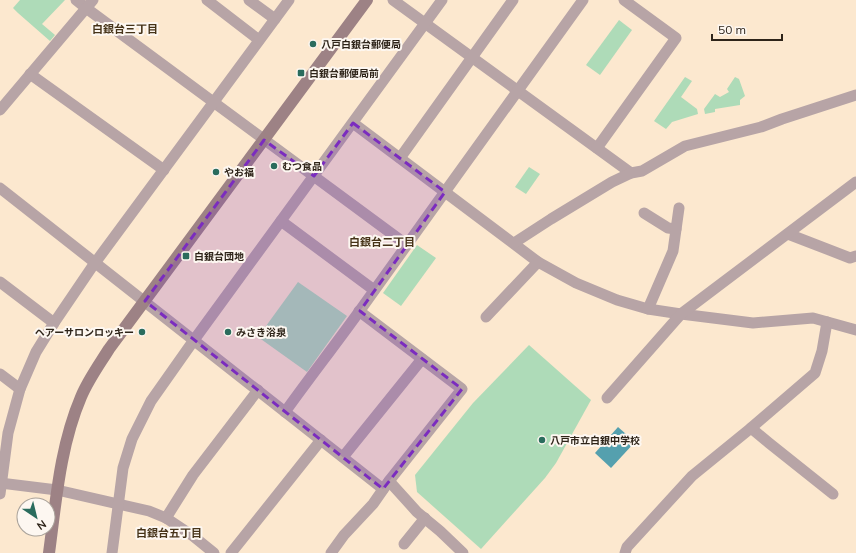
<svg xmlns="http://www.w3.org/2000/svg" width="856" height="553" viewBox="0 0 856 553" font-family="Mulish,'Noto Sans JP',sans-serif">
	<rect width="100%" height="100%" fill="#fce8cf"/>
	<!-- green -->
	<g fill="#aedbb8">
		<polygon points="20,0 65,0 42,24 55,35 50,41 18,13 13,8"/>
		<polygon points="619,20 632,30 600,75 586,65"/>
		<polygon points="685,77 692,81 681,97 697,109 698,114 672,122 666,129 654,121"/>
		<polygon points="735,77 739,79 745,96 740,100 740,105 715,109 715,112 705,114 704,109 715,94 720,97 729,92 727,89"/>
		<polygon points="529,167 540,174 526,194 515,187"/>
		<polygon points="417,245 436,258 401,306 383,293"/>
		<polygon points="298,282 347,316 307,372 258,337"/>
		<polygon points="529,345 591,400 556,463 545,478 481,549 417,492 415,475 473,403"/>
	</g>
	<!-- water -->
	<polygon fill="#55a0ae" points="618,427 635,442 611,468 595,453"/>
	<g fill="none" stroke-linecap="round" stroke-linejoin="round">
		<!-- street -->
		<g stroke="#b7a4a6" stroke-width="11">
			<polyline points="76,0 86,8 407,245"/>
			<polyline points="207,0 259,40"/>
			<polyline points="249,0 275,19"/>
			<polyline points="393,0 631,173"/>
			<polyline points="30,74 164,170"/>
			<polyline points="0,110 93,0"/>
			<polyline points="353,123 538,262 576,283 617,300 648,309 681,314 753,323 813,318 856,330"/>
			<polyline points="597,148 676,38 624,0"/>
			<polyline points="400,158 513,0"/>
			<polyline points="0,188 383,489"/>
			<polyline points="644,213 668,228 676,229"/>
			<polyline points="281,221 374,290"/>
			<polyline points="788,234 850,258 856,256"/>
			<polyline points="514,243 551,219 612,182 631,173 642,171 685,146 761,127 782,119 856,95"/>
			<polyline points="0,282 54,323"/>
			<polyline points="648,309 673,251 679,208"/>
			<polyline points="486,317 538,262"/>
			<polyline points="0,374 20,389"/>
			<polyline points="607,398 681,314 856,182"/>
			<path d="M 285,412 C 310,377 336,344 361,309 C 435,206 508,103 583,0"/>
			<polyline points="751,428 769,443 833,494"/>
			<polyline points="343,457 422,359"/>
			<polyline points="389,481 417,512 440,531 463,553"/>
			<polyline points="0,483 57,490 149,511 166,518 193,536 214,553"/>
			<polyline points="0,494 8,433 20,389 36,352 54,323 92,267 289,0"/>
			<polyline points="166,518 193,475 258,390"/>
			<polyline points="404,544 425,518"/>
			<polyline points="112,553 123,468 132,439 151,401 194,340 442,0"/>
			<polyline points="231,553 321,440"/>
			<polyline points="331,553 344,535 373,504 389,481 462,389 359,311"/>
			<polyline points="625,553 627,547 692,476 751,428 815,373 822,351 827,322"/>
		</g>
		<!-- secondary -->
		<path stroke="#9d8285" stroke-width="12" d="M 49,553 C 56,501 60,446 81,397 C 88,380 99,365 109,349 L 367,0"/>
	</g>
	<!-- marked area -->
	<path fill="#7b2cbf" fill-opacity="0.2" stroke="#7b2cbf" stroke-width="3" stroke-dasharray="8 5" stroke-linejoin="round" d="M 353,123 L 445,192 L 360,311 L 462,389 L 383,489 L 145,301 L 264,140 L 314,176 Z"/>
	<!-- markers -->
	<g fill="#2a6c5d" stroke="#fdf7f1" stroke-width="1.5">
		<circle cx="313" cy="44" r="4"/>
		<rect x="297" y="69" width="8" height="8" rx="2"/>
		<circle cx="274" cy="166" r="4"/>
		<circle cx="216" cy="172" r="4"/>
		<rect x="182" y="252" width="8" height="8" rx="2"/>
		<circle cx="142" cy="332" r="4"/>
		<circle cx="228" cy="332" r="4"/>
		<circle cx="542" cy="440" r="4"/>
	</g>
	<g text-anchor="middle" stroke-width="4" stroke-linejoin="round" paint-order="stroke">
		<!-- poi labels -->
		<g font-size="10" font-weight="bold" fill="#2e2419" stroke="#fdf7f1" text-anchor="start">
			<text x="321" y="48">八戸白銀台郵便局</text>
			<text x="309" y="77">白銀台郵便局前</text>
			<text x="282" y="170">むつ食品</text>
			<text x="224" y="176">やお福</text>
			<text x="194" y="260">白銀台団地</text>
			<text x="134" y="336" text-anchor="end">ヘアーサロンロッキー</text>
			<text x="236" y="336">みさき浴泉</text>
			<text x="550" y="444">八戸市立白銀中学校</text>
		</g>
		<!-- neighbourhood labels -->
		<g font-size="11" font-weight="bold" fill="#463318" stroke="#fdf7f1">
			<text x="125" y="33">白銀台三丁目</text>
			<text x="382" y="246">白銀台二丁目</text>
			<text x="169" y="537">白銀台五丁目</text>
		</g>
	</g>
	<!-- north arrow -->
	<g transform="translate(36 517) rotate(145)"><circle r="19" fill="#fdf7f1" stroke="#aaa39b"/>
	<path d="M0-3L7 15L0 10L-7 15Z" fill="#2a6c5d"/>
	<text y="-6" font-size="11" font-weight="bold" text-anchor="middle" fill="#2e2419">N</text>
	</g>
	<!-- scale -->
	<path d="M712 34v6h70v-6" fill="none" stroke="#2e2419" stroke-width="2"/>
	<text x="718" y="34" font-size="12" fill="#2e2419" stroke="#fdf7f1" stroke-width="3" paint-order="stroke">50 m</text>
</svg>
